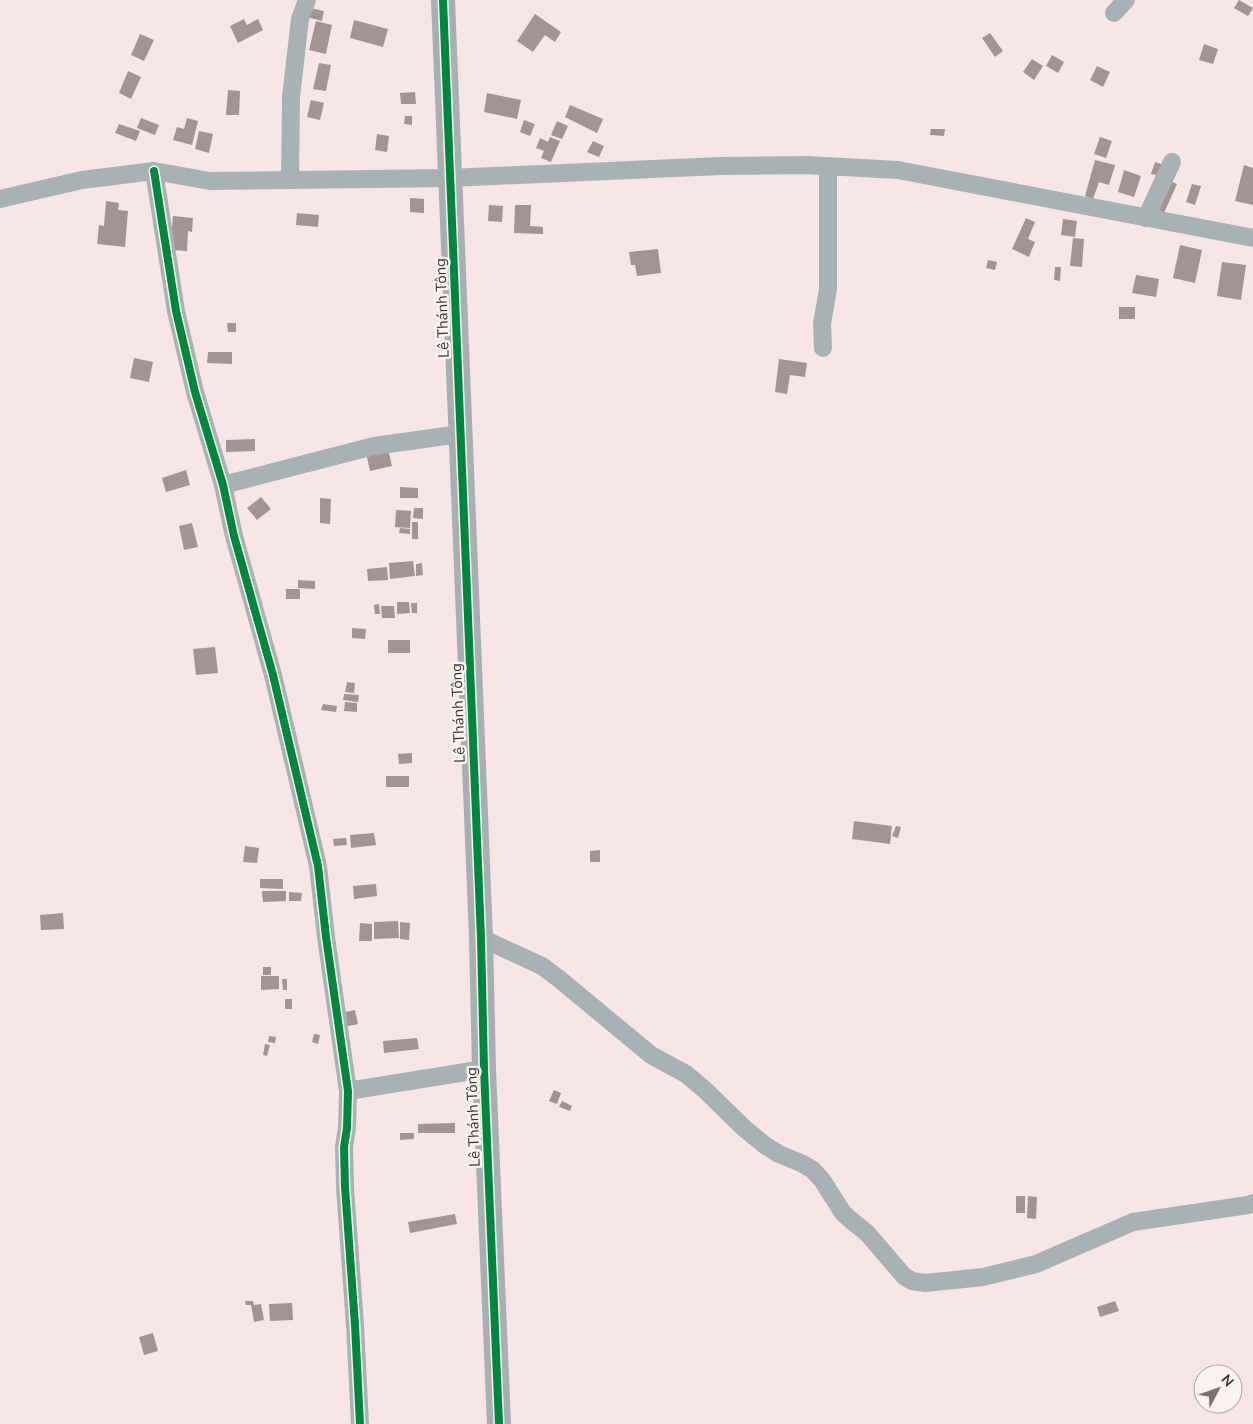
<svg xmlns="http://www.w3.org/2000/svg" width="1253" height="1424" viewBox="0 0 1253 1424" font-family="'Nunito Sans',sans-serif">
	<rect width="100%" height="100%" fill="#f7e6e5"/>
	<!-- building -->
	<g fill="#a29493">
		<polygon points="1239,0 1253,8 1248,16 1234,8"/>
		<polygon points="310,8 324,11 322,21 307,17"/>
		<polygon points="535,14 561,32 555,42 545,35 533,52 517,41"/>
		<polygon points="244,19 247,25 258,19 263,30 238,43 230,26"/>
		<polygon points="354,20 388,29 383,47 350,38"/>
		<polygon points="316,21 332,25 326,54 309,50"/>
		<polygon points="990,33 1003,51 995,57 982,38"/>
		<polygon points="140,34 154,40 144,61 131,55"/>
		<polygon points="1204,44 1218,49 1213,64 1199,60"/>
		<polygon points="1052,55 1064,62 1058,73 1046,66"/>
		<polygon points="1032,59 1043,66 1034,80 1023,72"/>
		<polygon points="319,63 331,65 326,91 313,89"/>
		<polygon points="1097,66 1110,72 1103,87 1090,80"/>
		<polygon points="128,71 141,77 131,99 119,93"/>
		<polygon points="228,90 240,91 239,115 226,115"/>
		<polygon points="415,92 416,104 401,104 400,93"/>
		<polygon points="487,93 521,100 517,119 484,112"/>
		<polygon points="311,100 324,103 320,120 307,117"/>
		<polygon points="570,105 603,119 597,133 565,117"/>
		<polygon points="405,116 412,116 412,125 404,124"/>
		<polygon points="141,118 159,125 155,135 137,128"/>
		<polygon points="187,118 198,121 192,145 173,140 177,127 184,129"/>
		<polygon points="524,120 535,124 530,136 520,132"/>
		<polygon points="557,121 568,126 562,139 551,135"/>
		<polygon points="119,124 140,131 136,141 115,133"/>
		<polygon points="931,129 945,129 944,136 930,135"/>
		<polygon points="199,131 213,134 209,153 195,149"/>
		<polygon points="377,134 389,136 387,152 375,150"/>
		<polygon points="550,137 560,141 551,162 541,158 544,151 536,148 540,138 548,142"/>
		<polygon points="1100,137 1112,141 1106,158 1094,154"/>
		<polygon points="593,141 604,146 599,157 587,152"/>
		<polygon points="1095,160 1115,165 1109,185 1099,182 1093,199 1085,196"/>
		<polygon points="1155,162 1164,165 1161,176 1151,174"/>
		<polygon points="1244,165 1253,168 1253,205 1235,201"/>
		<polygon points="1124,170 1141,176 1134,197 1118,192"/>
		<polygon points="1168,180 1177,184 1164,213 1156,209"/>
		<polygon points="1192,184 1201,186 1195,205 1186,202"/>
		<polygon points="410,198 424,199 424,213 410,212"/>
		<polygon points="106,201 119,203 118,210 128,211 125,247 97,244 99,225 104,226"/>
		<polygon points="489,205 503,206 502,222 488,221"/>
		<polygon points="515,205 531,205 530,226 543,227 543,234 514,233"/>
		<polygon points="297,213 319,215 318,227 296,225"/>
		<polygon points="173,216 193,218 192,232 188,231 187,251 170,250"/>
		<polygon points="1026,218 1035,222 1028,239 1035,242 1029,257 1012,249"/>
		<polygon points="1063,219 1077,221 1075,237 1061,235"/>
		<polygon points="1073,238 1084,239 1082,267 1070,266"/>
		<polygon points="1180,245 1202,250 1195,283 1173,278"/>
		<polygon points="658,249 661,273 637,276 635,265 631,265 629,252"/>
		<polygon points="988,260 997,262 995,270 986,268"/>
		<polygon points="1222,262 1246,265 1241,300 1217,296"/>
		<polygon points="1055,267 1061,267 1060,281 1054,280"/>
		<polygon points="1136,275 1159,279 1156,297 1132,293"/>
		<rect x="1119" y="307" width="16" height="12"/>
		<polygon points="227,323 236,323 236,332 228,332"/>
		<polygon points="208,352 232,352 232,364 207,363"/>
		<polygon points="134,358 153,362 149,382 130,378"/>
		<polygon points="779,359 807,363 805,377 790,375 787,394 775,392"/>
		<polygon points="255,439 255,451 226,452 226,440"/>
		<polygon points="388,448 392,466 370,471 366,453"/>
		<polygon points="186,470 190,485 166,492 162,478"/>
		<polygon points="400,487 418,488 418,498 400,498"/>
		<polygon points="261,497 271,509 257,520 247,508"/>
		<polygon points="320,498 331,499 330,524 320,523"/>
		<polygon points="414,508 423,508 423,519 413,518"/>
		<polygon points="396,510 411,511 410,528 395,527"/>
		<rect x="412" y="522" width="6" height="17"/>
		<polygon points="192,523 198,547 184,550 179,526"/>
		<polygon points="400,528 410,529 410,534 399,533"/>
		<polygon points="413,561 415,576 390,579 389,563"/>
		<polygon points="422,563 423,575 416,576 416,564"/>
		<polygon points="387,567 388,580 368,581 367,569"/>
		<polygon points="298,580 315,581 315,589 298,588"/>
		<rect x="286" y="589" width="14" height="10"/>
		<polygon points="397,602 409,602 410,613 397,614"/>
		<polygon points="411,603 417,603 417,613 412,613"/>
		<polygon points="379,604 380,614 375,614 374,605"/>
		<polygon points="381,606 394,606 395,618 382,618"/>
		<polygon points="352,628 366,629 365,639 352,638"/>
		<rect x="388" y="640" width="22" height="13"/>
		<polygon points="215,647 218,673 196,675 193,649"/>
		<polygon points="347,682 355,683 354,693 345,692"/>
		<polygon points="344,694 359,695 358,702 343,700"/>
		<polygon points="345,702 357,703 357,712 344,711"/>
		<polygon points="323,704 337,706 336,712 321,710"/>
		<polygon points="412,753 412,763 399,764 398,754"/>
		<rect x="386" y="776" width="23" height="11"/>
		<polygon points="854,821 892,826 890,844 852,839"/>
		<polygon points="896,826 901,827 898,838 892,836"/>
		<polygon points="374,833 376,845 351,848 350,835"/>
		<polygon points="346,838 347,845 334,846 333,839"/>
		<polygon points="245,846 259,848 257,863 243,862"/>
		<polygon points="600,850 600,862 590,862 590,851"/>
		<polygon points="260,879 283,879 283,889 260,888"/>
		<polygon points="376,884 377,896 354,899 353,886"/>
		<polygon points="262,891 286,891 286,901 263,902"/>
		<polygon points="289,892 302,893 301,901 289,901"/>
		<polygon points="63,913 64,929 41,930 40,915"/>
		<polygon points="398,921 399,938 374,939 374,922"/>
		<polygon points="400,922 410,923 409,940 400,939"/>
		<polygon points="360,923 372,924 372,941 359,941"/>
		<rect x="263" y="967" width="8" height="8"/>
		<polygon points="261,976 279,976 279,989 261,990"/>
		<polygon points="282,979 287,979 287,990 283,990"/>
		<rect x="285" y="999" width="7" height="10"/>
		<polygon points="355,1010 358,1024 344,1027 341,1013"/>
		<polygon points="314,1034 320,1035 318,1044 312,1042"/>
		<polygon points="269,1036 276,1037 275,1043 268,1042"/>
		<polygon points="417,1038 419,1049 384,1053 383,1041"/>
		<polygon points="265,1044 270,1045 267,1056 263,1055"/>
		<polygon points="554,1090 561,1093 557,1104 549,1101"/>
		<polygon points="562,1101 572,1106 570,1111 559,1107"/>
		<polygon points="455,1123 455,1133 418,1133 418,1124"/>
		<polygon points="400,1133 414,1133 414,1139 400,1140"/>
		<rect x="1016" y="1196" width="9" height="17"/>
		<polygon points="1028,1196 1037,1197 1036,1219 1027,1218"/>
		<polygon points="455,1214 457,1224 410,1233 408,1222"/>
		<polygon points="245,1301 253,1301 254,1305 261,1304 264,1320 254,1322 251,1305 246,1305"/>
		<polygon points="1115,1301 1119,1311 1100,1317 1097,1307"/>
		<polygon points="292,1303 293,1320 270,1321 269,1304"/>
		<polygon points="153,1333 158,1351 144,1355 139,1337"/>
	</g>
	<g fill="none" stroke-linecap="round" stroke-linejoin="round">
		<!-- street -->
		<g stroke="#a8b2b4" stroke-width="18">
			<polyline points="1114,13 1126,0"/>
			<polyline points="154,171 176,311 195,392 223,485 234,536 273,675 318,866 326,937 348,1091 347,1128 344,1147 345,1187 355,1325 360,1424"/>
			<polyline points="290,180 291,97 300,19 307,0"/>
			<polyline points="0,199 82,180 154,171 210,181 450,178 720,166 806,165 898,170 1253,238"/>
			<polyline points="1146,218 1172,162"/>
			<polyline points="823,348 822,324 828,289 828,166"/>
			<polyline points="223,485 374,446 460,434"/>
			<polyline points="481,938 542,966 558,978 651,1055 686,1074 705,1090 745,1129 766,1146 779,1154 801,1163 813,1170 822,1180 843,1213 852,1221 867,1233 904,1276 912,1281 925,1283 983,1277 1036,1264 1133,1222 1248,1205 1253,1203"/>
			<polyline points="348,1091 484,1069"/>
		</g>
		<!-- secondary -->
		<polyline stroke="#a7afb2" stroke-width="24" points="443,0 481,938 484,1069 499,1424"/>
		<defs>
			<g id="cycleway">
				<polyline points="443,0 481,938 484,1069 499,1424"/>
				<polyline points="154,171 176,311 195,392 223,485 234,536 273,675 318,866 326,937 348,1091 347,1128 344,1147 345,1187 355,1325 360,1424"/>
			</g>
		</defs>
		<!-- cycleway casing -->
		<use href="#cycleway" stroke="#fbf3f2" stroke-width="11"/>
		<!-- cycleway -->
		<use href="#cycleway" stroke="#00873e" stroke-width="8"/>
	</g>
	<g text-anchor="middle" stroke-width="5" stroke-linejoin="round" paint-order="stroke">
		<!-- street labels -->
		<g font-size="15" fill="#3e2f2f" stroke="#fbf3f2">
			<text transform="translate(442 308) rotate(-92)" y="5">Lê Thánh Tông</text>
			<text transform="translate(458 713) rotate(-92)" y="5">Lê Thánh Tông</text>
			<text transform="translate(473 1117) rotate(-92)" y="5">Lê Thánh Tông</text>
		</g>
	</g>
	<!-- north arrow -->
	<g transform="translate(1218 1389) rotate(49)"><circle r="24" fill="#fbf3f2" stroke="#afa5a4"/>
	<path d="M0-4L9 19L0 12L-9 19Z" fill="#7f6f6f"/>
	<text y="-8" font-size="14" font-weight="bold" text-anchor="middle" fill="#3e2f2f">N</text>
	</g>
</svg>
